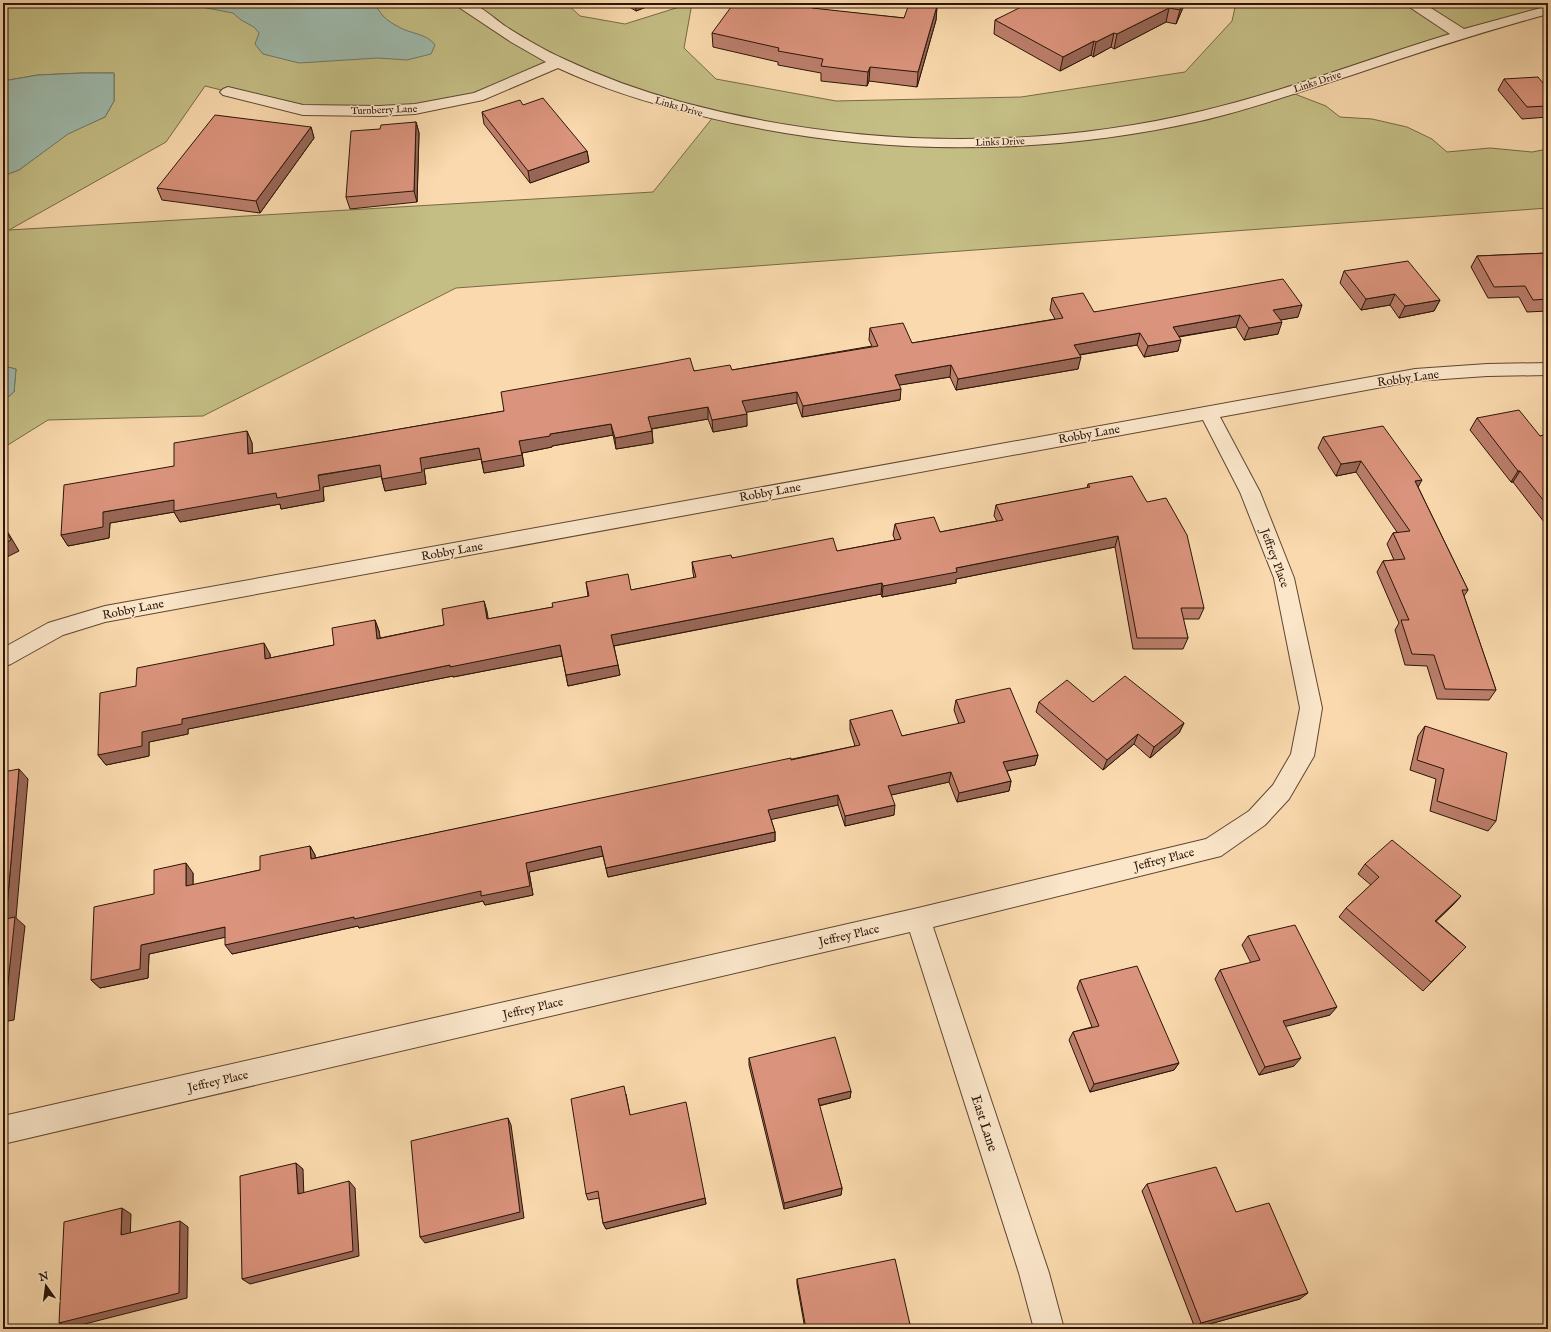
<svg xmlns="http://www.w3.org/2000/svg" width="1551" height="1332" viewBox="0 0 1551 1332" font-family="'IM FELL English',serif">
	<rect width="100%" height="100%" fill="#f9d9ad"/>
	<filter id="stains"><feTurbulence type="fractalNoise" baseFrequency=".005" numOctaves="4"/><feColorMatrix values="0 0 0 0 .2 0 0 0 0 .09 0 0 0 0 .02 0 0 0 .5 -.17"/></filter>
	<radialGradient id="worn" r=".72"><stop offset=".6" stop-color="#630" stop-opacity="0"/><stop offset="1" stop-color="#630" stop-opacity=".3"/></radialGradient>
	<!-- green -->
	<path fill="#c4be85" stroke="#786a46" fill-rule="evenodd" d="M 3,3 L 566,3 L 580,16 L 625,24 L 692,3 L 684,48 L 716,79 L 836,101 L 1021,97 L 1185,72 L 1232,21 L 1236,3 L 1548,3 L 1548,10 L 1287,91 L 1326,106 L 1340,117 L 1372,119 L 1407,127 L 1432,139 L 1447,152 L 1490,148 L 1532,152 L 1548,149 L 1548,208 L 456,288 L 203,416 L 48,420 L 3,448 L 3,401 L 14,392 L 16,369 L 3,366 L 3,176 L 19,170 L 68,133 L 105,117 L 114,101 L 114,73 L 82,73 L 38,75 L 3,81 ZM 558,62 L 714,116 L 653,192 L 9,230 L 166,142 L 205,86 L 303,110 L 415,109 L 478,97 Z"/>
	<!-- water -->
	<g fill="#9ebaac" stroke="#70786a">
		<path d="M 155,3 L 372,3 C 378,7 379,12 384,17 C 387,20 393,24 397,26 C 409,34 427,33 435,45 L 431,54 L 407,60 L 378,58 L 299,63 L 263,54 L 255,44 L 259,33 L 254,27 L 241,20 L 233,13 L 201,7 Z"/>
		<polygon points="82,73 114,73 114,101 105,117 68,134 19,170 3,176 3,81 38,75"/>
		<polygon points="3,366 16,369 14,392 3,401"/>
	</g>
	<g fill="none" stroke-linecap="round" stroke-linejoin="round">
		<defs>
			<g id="street">
				<path d="M 455,3 C 460,3 466,2 470,3 C 480,5 496,20 505,26 C 524,38 544,50 564,59 C 602,77 641,91 681,102 C 849,147 1032,152 1202,111 C 1286,91 1367,59 1450,34 L 1408,6 L 1406,3 L 1423,3 L 1464,29 L 1548,6 L 1548,14 C 1482,32 1417,53 1352,75 C 1302,91 1252,109 1200,121 C 1035,158 862,156 698,115 C 649,103 603,89 558,68 L 483,100 L 415,114 L 379,116 L 303,115 L 223,95 L 220,92 L 223,89 L 228,87 L 303,105 L 379,106 L 415,104 L 474,93 L 546,62 L 511,42 L 457,6 Z"/>
				<polygon points="1548,363 1548,375 1487,376 1415,381 1220,417 1260,492 1294,578 1322,708 1314,756 1289,799 1265,825 1221,856 933,927 1049,1273 1064,1329 1034,1329 1019,1273 910,932 3,1144 3,1116 918,908 1206,839 1249,811 1273,785 1291,754 1300,708 1274,578 1240,492 1203,420 105,622 63,635 11,664 3,667 3,648 48,623 105,606 1415,369 1487,364"/>
			</g>
		</defs>
		<!-- street casing -->
		<use href="#street" stroke="#5f4730" stroke-width="2"/>
		<!-- street -->
		<use href="#street" fill="#fbe6ca" fill-rule="evenodd"/>
	</g>
	<!-- wall -->
	<g fill="#bb7e6b" stroke="#2c1607">
		<polygon points="623,3 656,3 636,11"/>
		<polygon points="1185,3 1176,24 1166,22 1114,49 1111,47 1093,57 1091,55 1060,71 994,34 995,20 1034,4"/>
		<polygon points="815,4 815,9 904,18 937,6 936,20 917,87 869,81 867,86 821,81 821,73 778,65 778,62 713,47 712,33"/>
		<polygon points="1504,79 1548,89 1548,117 1522,119 1498,90"/>
		<polygon points="523,105 587,151 589,162 530,183 484,124 482,112"/>
		<polygon points="416,122 419,133 417,202 350,209 346,197 380,129"/>
		<polygon points="311,127 314,138 260,213 162,200 157,188"/>
		<polygon points="1548,253 1548,311 1527,312 1519,297 1488,298 1471,267 1477,256"/>
		<polygon points="1344,271 1440,300 1434,311 1399,318 1390,305 1361,310 1340,283"/>
		<polygon points="1052,298 1094,312 1298,317 1280,320 1278,334 1244,340 1236,327 1179,337 1178,351 1144,357 1137,345 1080,355 1078,369 956,390 950,377 899,385 900,400 802,417 797,403 746,412 747,426 713,432 708,419 652,429 653,443 616,449 613,435 552,446 552,447 522,453 524,466 484,473 481,459 424,469 426,484 385,491 381,476 323,487 324,501 281,509 280,504 180,522 174,512 110,523 109,538 68,546 61,535 174,466 247,431 252,443 252,454 348,438 504,411 694,371 732,370 872,346 869,340 870,328 912,343 1055,319 1050,310"/>
		<polygon points="1477,418 1540,436 1548,434 1548,527 1513,482 1511,482 1470,430"/>
		<polygon points="1323,437 1418,487 1468,590 1464,596 1496,690 1489,700 1437,699 1427,666 1405,665 1395,630 1399,623 1377,572 1383,561 1394,560 1387,544 1393,533 1397,532 1356,472 1336,476 1318,448"/>
		<polygon points="1088,484 1204,608 1199,619 1183,619 1188,638 1183,649 1133,649 1115,547 956,579 956,583 882,597 881,594 614,646 620,675 568,686 562,656 453,677 453,676 188,729 188,734 149,742 149,756 106,765 98,755 136,686 270,654 270,658 334,645 375,620 379,631 380,638 444,625 484,601 488,619 553,607 588,596 586,582 631,590 694,578 693,573 692,562 732,558 837,551 895,540 893,535 895,524 940,532 997,521 994,516 996,505 1087,488"/>
		<polygon points="956,700 1038,755 1035,765 1007,771 1011,781 1009,791 957,802 949,782 891,795 894,815 845,826 838,805 771,819 775,832 775,841 608,877 603,856 529,872 533,895 485,905 483,901 359,928 358,926 232,954 225,937 149,954 148,978 100,988 91,980 154,894 193,873 193,885 260,870 310,846 315,855 315,858 855,746 850,730 850,720 902,736 959,724 954,710"/>
		<polygon points="1039,702 1093,702 1184,723 1179,733 1150,758 1134,744 1103,770 1036,712"/>
		<polygon points="1425,726 1496,821 1488,831 1430,811 1436,779 1410,770 1418,736"/>
		<polygon points="1365,864 1461,896 1453,905 1436,921 1466,947 1423,991 1339,917 1346,908 1371,885 1358,874"/>
		<polygon points="1248,936 1330,1015 1285,1026 1294,1066 1259,1075 1215,979 1220,970 1251,963 1242,945"/>
		<polygon points="1080,980 1179,1063 1174,1070 1090,1092 1069,1040 1073,1032 1092,1027 1077,988"/>
		<polygon points="749,1058 851,1091 850,1098 819,1106 842,1188 841,1195 784,1209 749,1065"/>
		<polygon points="626,1094 630,1115 705,1198 706,1204 606,1229 603,1223 599,1198 588,1200 586,1194"/>
		<polygon points="1147,1184 1236,1212 1300,1299 1195,1328 1142,1191"/>
		<polygon points="797,1279 911,1329 805,1329 797,1284"/>
	</g>
	<!-- shaded-wall -->
	<g fill="#996757" stroke="#2c1607">
		<polygon points="635,3 656,3 636,11"/>
		<polygon points="1183,3 1185,3 1176,24 1180,10"/>
		<polygon points="937,6 936,20 917,87 918,72"/>
		<polygon points="1169,8 1166,22 1114,49 1117,34"/>
		<polygon points="1114,33 1111,47 1093,57 1096,42"/>
		<polygon points="1094,41 1091,55 1060,71 1063,57"/>
		<polygon points="870,67 869,81 867,86 868,72"/>
		<polygon points="416,122 419,133 417,202 414,191"/>
		<polygon points="311,127 314,138 260,213 256,201"/>
		<polygon points="587,151 589,162 530,183 528,171"/>
		<polygon points="1395,294 1390,305 1361,310 1366,299"/>
		<polygon points="1440,300 1434,311 1399,318 1405,306"/>
		<polygon points="1302,305 1298,317 1269,322 1273,310"/>
		<polygon points="1240,315 1236,327 1169,338 1173,327"/>
		<polygon points="1282,322 1278,334 1244,340 1249,328"/>
		<polygon points="1140,333 1137,345 1071,356 1074,345"/>
		<polygon points="1181,340 1178,351 1144,357 1148,346"/>
		<polygon points="1081,357 1078,369 956,390 958,379"/>
		<polygon points="951,365 950,377 894,386 895,375"/>
		<polygon points="901,389 900,400 802,417 803,406"/>
		<polygon points="797,392 797,403 743,413 742,401"/>
		<polygon points="708,407 708,419 650,429 648,417"/>
		<polygon points="747,414 747,426 713,432 712,420"/>
		<polygon points="611,424 613,435 552,446 552,447 522,453 524,466 484,473 482,462 519,441 550,434"/>
		<polygon points="247,431 252,443 253,466 248,454"/>
		<polygon points="652,431 653,443 616,449 615,438"/>
		<polygon points="479,448 482,459 424,469 426,484 385,491 382,479 420,458"/>
		<polygon points="1361,461 1356,472 1336,476 1341,464"/>
		<polygon points="380,465 384,476 323,487 324,501 281,509 280,504 180,522 174,512 110,523 109,538 68,546 61,535 103,512"/>
		<polygon points="1518,471 1520,471 1513,482 1511,482"/>
		<polygon points="1422,480 1416,491 1415,481"/>
		<polygon points="3,524 19,551 3,559"/>
		<polygon points="1118,536 1115,547 956,579 956,583 882,597 883,586 956,568"/>
		<polygon points="882,583 881,594 613,646 611,635"/>
		<polygon points="484,601 487,611 490,630 487,619"/>
		<polygon points="375,620 379,631 382,649 377,639"/>
		<polygon points="264,643 270,654 270,669 265,659"/>
		<polygon points="560,645 562,656 453,677 453,676 188,729 188,734 149,742 149,756 106,765 98,755 142,732 182,719 450,665"/>
		<polygon points="618,665 620,675 568,686 566,675"/>
		<polygon points="1184,723 1179,733 1150,758 1154,747"/>
		<polygon points="1138,734 1134,744 1103,770 1107,760"/>
		<polygon points="1038,755 1035,765 1001,772 1003,762"/>
		<polygon points="19,769 28,779 16,918 25,926 14,1020 3,1022 6,919"/>
		<polygon points="951,772 949,782 887,796 888,786"/>
		<polygon points="1011,781 1009,791 957,802 959,793"/>
		<polygon points="838,795 838,805 769,820 768,810"/>
		<polygon points="895,805 894,815 845,826 845,816"/>
		<polygon points="775,832 775,841 608,877 606,868"/>
		<polygon points="310,846 315,855 316,868 311,859"/>
		<polygon points="601,846 603,856 529,872 533,895 485,905 483,901 359,928 358,926 232,954 225,945 526,863"/>
		<polygon points="186,863 193,873 193,895 186,886"/>
		<polygon points="1461,896 1453,905 1427,930 1435,921"/>
		<polygon points="225,927 231,936 149,954 148,978 100,988 91,980 141,945"/>
		<polygon points="1337,1007 1330,1015 1276,1029 1283,1021"/>
		<polygon points="1301,1058 1294,1066 1259,1075 1265,1067"/>
		<polygon points="1179,1063 1174,1070 1090,1092 1094,1084"/>
		<polygon points="851,1091 850,1098 817,1106 818,1099"/>
		<polygon points="508,1118 511,1125 524,1218 425,1243 420,1237"/>
		<polygon points="296,1163 303,1169 304,1200 298,1194"/>
		<polygon points="349,1181 355,1188 359,1256 250,1284 242,1279"/>
		<polygon points="842,1188 841,1195 784,1209 784,1203"/>
		<polygon points="705,1198 706,1204 606,1229 603,1223"/>
		<polygon points="122,1208 131,1214 130,1241 121,1235"/>
		<polygon points="180,1221 188,1227 187,1298 69,1328 59,1323"/>
		<polygon points="1308,1293 1300,1299 1195,1328 1201,1323"/>
	</g>
	<!-- building -->
	<g fill="#da937c" stroke="#2c1607">
		<polygon points="734,3 808,3 815,4 812,8 904,18 909,4 937,6 918,72 870,67 868,72 821,66 823,59 778,51 779,48 712,33"/>
		<polygon points="1029,3 1034,4 1036,3 1183,3 1180,10 1169,8 1117,34 1114,33 1096,42 1094,41 1063,57 995,20"/>
		<polygon points="1538,77 1548,89 1548,106 1527,107 1504,79"/>
		<polygon points="543,98 587,151 528,171 482,112 520,100 523,105"/>
		<polygon points="215,115 311,127 256,201 157,188"/>
		<polygon points="416,122 414,191 346,197 351,131 380,129 381,125"/>
		<polygon points="1548,253 1548,299 1533,300 1525,286 1494,287 1477,256"/>
		<polygon points="1408,261 1440,300 1405,306 1395,294 1366,299 1344,271"/>
		<polygon points="1283,279 1302,305 1273,310 1282,322 1249,328 1240,315 1173,327 1181,340 1148,346 1140,333 1074,345 1081,357 958,379 951,365 895,375 901,389 803,406 797,392 742,401 747,414 712,420 708,407 648,417 652,431 615,438 611,424 550,434 550,436 519,441 522,455 482,462 479,448 420,458 422,472 382,479 380,465 318,475 320,490 277,498 276,493 174,511 174,500 103,512 103,527 61,535 64,485 174,466 174,443 247,431 248,454 348,438 504,411 501,392 659,364 690,358 694,371 730,365 732,370 878,346 870,328 903,323 912,343 1063,318 1052,298 1083,293 1094,312"/>
		<polygon points="1519,410 1540,436 1548,434 1548,506 1520,471 1518,471 1477,418"/>
		<polygon points="1383,426 1422,480 1415,481 1468,590 1462,590 1496,690 1445,689 1434,655 1412,654 1401,620 1409,620 1383,561 1405,559 1393,533 1410,531 1361,461 1341,464 1323,437"/>
		<polygon points="1132,476 1147,502 1166,498 1187,535 1204,608 1181,608 1188,638 1137,638 1118,536 956,568 957,572 883,586 882,583 611,635 618,665 566,675 560,645 450,667 450,665 182,719 182,724 142,732 142,746 98,755 100,693 136,686 137,668 264,643 265,659 334,645 332,628 375,620 377,639 444,625 442,609 484,601 487,619 553,607 552,603 589,596 586,582 628,574 631,590 696,577 692,562 731,555 732,558 833,538 837,551 901,539 895,524 934,517 940,532 1003,520 996,505 1090,487 1088,484"/>
		<polygon points="3,526 11,540 3,544"/>
		<polygon points="1125,676 1184,723 1154,747 1138,734 1107,760 1039,702 1067,680 1093,702"/>
		<polygon points="1010,688 1038,755 1003,762 1011,781 959,793 951,772 888,786 895,805 845,816 838,795 768,810 775,832 606,868 601,846 526,863 530,886 481,896 481,891 354,919 354,917 225,945 225,927 141,945 140,969 91,980 94,907 154,894 154,870 186,863 186,886 260,870 260,856 310,846 311,859 791,758 791,760 860,745 850,720 892,710 902,736 965,722 956,700"/>
		<polygon points="1425,726 1507,753 1496,821 1437,801 1444,769 1417,760"/>
		<polygon points="19,769 6,919 15,917 5,1012 3,1012 3,772"/>
		<polygon points="1392,840 1461,896 1435,921 1466,947 1431,982 1346,908 1379,877 1365,864"/>
		<polygon points="1295,925 1337,1007 1283,1021 1301,1058 1265,1067 1220,970 1260,960 1248,936"/>
		<polygon points="1137,966 1179,1063 1094,1084 1073,1032 1099,1026 1080,980"/>
		<polygon points="835,1037 851,1091 818,1099 842,1188 784,1203 749,1058"/>
		<polygon points="624,1086 630,1115 686,1102 705,1198 603,1223 598,1191 586,1194 571,1099"/>
		<polygon points="508,1118 520,1212 420,1237 411,1141"/>
		<polygon points="296,1163 298,1194 349,1181 353,1251 242,1279 240,1176"/>
		<polygon points="1216,1167 1236,1212 1269,1203 1308,1293 1201,1323 1147,1184"/>
		<polygon points="122,1208 121,1235 180,1221 179,1293 59,1323 64,1222"/>
		<polygon points="895,1259 911,1329 806,1329 797,1279"/>
	</g>
	<g text-anchor="middle" stroke-width="3" stroke-linejoin="round" paint-order="stroke">
		<!-- far-street labels -->
		<g font-size="10" fill="#2c1607" stroke="#fbe6ca">
			<text transform="translate(1317 81) rotate(-18)" y="4">Links Drive</text>
			<text transform="translate(679 106) rotate(16)" y="4">Links Drive</text>
			<text transform="translate(384 109) rotate(-2)" y="4">Turnberry Lane</text>
			<text transform="translate(1000 141) rotate(-2)" y="4">Links Drive</text>
		</g>
		<!-- street labels -->
		<g font-size="12" fill="#2c1607" stroke="#fbe6ca">
			<text transform="translate(1408 378) rotate(-8)" y="4">Robby Lane</text>
			<text transform="translate(1089 434) rotate(-10)" y="4">Robby Lane</text>
			<text transform="translate(770 492) rotate(-10)" y="4">Robby Lane</text>
			<text transform="translate(452 551) rotate(-10)" y="4">Robby Lane</text>
			<text transform="translate(1275 558) rotate(70)" y="4">Jeffrey Place</text>
			<text transform="translate(133 609) rotate(-11)" y="4">Robby Lane</text>
			<text transform="translate(1164 859) rotate(-14)" y="4">Jeffrey Place</text>
			<text transform="translate(849 935) rotate(-13)" y="4">Jeffrey Place</text>
			<text transform="translate(533 1008) rotate(-13)" y="4">Jeffrey Place</text>
			<text transform="translate(218 1081) rotate(-13)" y="4">Jeffrey Place</text>
		</g>
		<!-- near-street labels -->
		<g font-size="14" fill="#2c1607" stroke="#fbe6ca">
			<text transform="translate(985 1123) rotate(72)" y="5">East Lane</text>
		</g>
	</g>
	<!-- margin -->
	<rect width="1551" height="1332" fill="none" stroke="#f9d9ad" stroke-width="16"/>
	<rect x="4" y="4" width="1543" height="1324" fill="none" stroke="#2c1607" stroke-width="2"/>
	<rect x="8" y="8" width="1535" height="1316" fill="none" stroke="#2c1607"/>
	<!-- north arrow -->
	<g transform="translate(46 1286) rotate(346)" stroke="#fbe6ca" stroke-width="3" paint-order="stroke">
	<path d="M0-3L7 15L0 10L-7 15Z" fill="#2c1607"/>
	<text y="-6" font-size="11" font-weight="bold" text-anchor="middle" fill="#2c1607">N</text>
	</g>
	<rect width="100%" height="100%" filter="url(#stains)"/>
	<rect width="100%" height="100%" fill="url(#worn)"/>
</svg>
